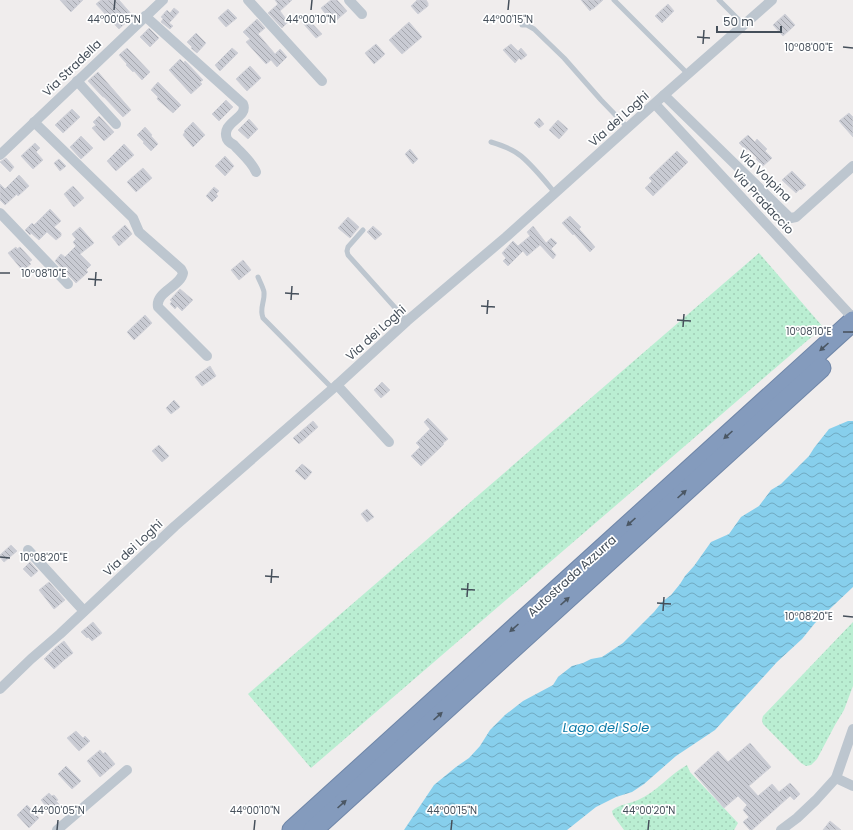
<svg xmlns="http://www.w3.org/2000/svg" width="853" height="830" viewBox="0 0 853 830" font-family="Poppins,sans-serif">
	<defs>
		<pattern id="grass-dots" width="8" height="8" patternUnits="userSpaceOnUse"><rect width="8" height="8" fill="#baeed2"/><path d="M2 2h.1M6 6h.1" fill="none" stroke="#a1ceb7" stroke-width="1.8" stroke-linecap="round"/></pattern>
		<pattern id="water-waves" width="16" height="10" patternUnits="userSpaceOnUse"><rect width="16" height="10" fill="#87cfec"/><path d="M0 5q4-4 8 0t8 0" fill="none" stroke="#70aac2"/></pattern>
		<pattern id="building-back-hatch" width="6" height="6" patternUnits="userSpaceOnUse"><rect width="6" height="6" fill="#c9cbd3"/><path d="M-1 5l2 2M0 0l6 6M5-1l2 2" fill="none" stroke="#a5a7ae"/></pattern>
	</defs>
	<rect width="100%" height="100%" fill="#f0eded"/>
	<!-- grass -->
	<g fill="url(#grass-dots)">
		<polygon points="759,253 823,327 311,768 248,694"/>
		<polygon points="853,622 853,686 844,710 835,725 817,759 811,765 806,766 801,763 763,724 762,720 763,716"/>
		<path d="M 687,765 L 690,772 L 738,823 L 734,830 L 624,830 L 613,815 L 612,811 C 619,804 629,804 638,800 C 657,792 669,775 687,765 Z"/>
	</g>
	<!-- water -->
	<polygon fill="url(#water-waves)" points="848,421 853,421 853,587 815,623 802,639 777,662 715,730 676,756 644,784 632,792 616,797 596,807 567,830 404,830 434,785 456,767 469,758 480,746 490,730 505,715 523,701 553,685 558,677 572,666 583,663 591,659 602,657 623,643 654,612 662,602 671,595 680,584 685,576 694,566 711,542 729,534 741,517 759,506 771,490 781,484 809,456 814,448 829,429"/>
	<!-- building -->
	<g fill="url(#building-back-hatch)" stroke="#d1d2d9">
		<polygon points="60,0 83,0 71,12"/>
		<polygon points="101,0 119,0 133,16 119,29 96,4"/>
		<polygon points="275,0 292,0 280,11 288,22 282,28 268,13 278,4"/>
		<polygon points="331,0 337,0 347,11 333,23 321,8"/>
		<polygon points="417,0 426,0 428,3 428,6 418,14 411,6"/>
		<polygon points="581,0 603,0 593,9 592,9 590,11"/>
		<polygon points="668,4 674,11 662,23 655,16"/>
		<polygon points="174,8 179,12 169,23 173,26 170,29 161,22 163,19 161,17 167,10 170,13"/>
		<polygon points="228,9 237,18 226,27 218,18"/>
		<polygon points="785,14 795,25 783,36 773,25"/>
		<polygon points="307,18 322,34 316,38 302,22"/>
		<polygon points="257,19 265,28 258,34 275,54 280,49 287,57 277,67 271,60 266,64 246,42 250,39 243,32"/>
		<polygon points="409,22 422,37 402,54 389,40"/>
		<polygon points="149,28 159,38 150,47 140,37"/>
		<polygon points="196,33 206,43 197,53 191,48 192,47 187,42"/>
		<polygon points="376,44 385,54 374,64 365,53"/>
		<polygon points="511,44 518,51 521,48 527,55 521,60 519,58 515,63 503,50"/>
		<polygon points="127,48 150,72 142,80 134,71 133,72 126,65 127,64 119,55"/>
		<polygon points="232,48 238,53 220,71 215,65"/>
		<polygon points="180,59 184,63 185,61 203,80 200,82 202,84 191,94 169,70"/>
		<polygon points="250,66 261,78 247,91 236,79"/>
		<polygon points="98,72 131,110 123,117 104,97 103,97 88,81"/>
		<polygon points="158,82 181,105 173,113 157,99 158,97 151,90"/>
		<polygon points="226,100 233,107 219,121 212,114"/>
		<polygon points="72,109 80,117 63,133 55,125"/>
		<polygon points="849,113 853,117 853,137 839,121"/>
		<polygon points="99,116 114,132 104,141 92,128 96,125 93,122"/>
		<polygon points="539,118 544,124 539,128 534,123"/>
		<polygon points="249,119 258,129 248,139 238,130"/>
		<polygon points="558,120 568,129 559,139 549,130"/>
		<polygon points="193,122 205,135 193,147 183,135 185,132 184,131"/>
		<polygon points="145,127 152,135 151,136 158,144 151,151 143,143 144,142 137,135"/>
		<polygon points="748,135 755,142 757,139 767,149 765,151 772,158 763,166 756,159 757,158 748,149 746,150 739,143"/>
		<polygon points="81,136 93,148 81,159 70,147"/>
		<polygon points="35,143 40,148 36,152 43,160 33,169 21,156"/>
		<polygon points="124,144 134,155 116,171 107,161"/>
		<polygon points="410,149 418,159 413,164 405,154"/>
		<polygon points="677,151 688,162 653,196 645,188 652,181 649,178"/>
		<polygon points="225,156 234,166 225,176 215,166"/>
		<polygon points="6,158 14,167 10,172 0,162"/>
		<polygon points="59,159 66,166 60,171 54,163"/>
		<polygon points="143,168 152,178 136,192 127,182"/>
		<polygon points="792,171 806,185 801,190 800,189 796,193 782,180"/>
		<polygon points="19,175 29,186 18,196 17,194 5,205 0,200 0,184 5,189"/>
		<polygon points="73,186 84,198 74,207 64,194"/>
		<polygon points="214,187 219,191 216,194 218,196 212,202 206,196"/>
		<polygon points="50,209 61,221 54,227 61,233 61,236 56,240 47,232 39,240 31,233 30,235 25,230 32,223 34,225"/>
		<polygon points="570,216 581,227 579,229 595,247 590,252 574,234 573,235 562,223"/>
		<polygon points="348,217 359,227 350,238 338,228"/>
		<polygon points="125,225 132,234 119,246 112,237"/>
		<polygon points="373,226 382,234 375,240 367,232"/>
		<polygon points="533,226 546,243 551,238 557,243 551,249 556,255 553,259 540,245 527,256 523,251 508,266 503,261 506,258 502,253 513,241 518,246 530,236 527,232"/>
		<polygon points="80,227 94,243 80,254 91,265 86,270 88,272 76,283 55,261 61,254 65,257 76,246 73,242 76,239 72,234"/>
		<polygon points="16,247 17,249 20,247 32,260 29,262 31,264 28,266 28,267 23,271 8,253"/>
		<polygon points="243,260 251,270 239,280 231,270"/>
		<polygon points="180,289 193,300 182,311 177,306 175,309 170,304 172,301 170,300"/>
		<polygon points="145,315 152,323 134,340 127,332"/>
		<polygon points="210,366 216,376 202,386 195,377"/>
		<polygon points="382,382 390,390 381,398 374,390"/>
		<polygon points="174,400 180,407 171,414 166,408"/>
		<polygon points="428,418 448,439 443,443 444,444 421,466 411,456 420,447 416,443 430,429 424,422"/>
		<polygon points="313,421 318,427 299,444 293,438"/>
		<polygon points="159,445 169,456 162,462 152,451"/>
		<polygon points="302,464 312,472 305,480 295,471"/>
		<polygon points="367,509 374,517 367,522 361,514"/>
		<polygon points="11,545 17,551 4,562 0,557 0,555"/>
		<polygon points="30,562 38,571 31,577 23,569"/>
		<polygon points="49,582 65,600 54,609 39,590"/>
		<polygon points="93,622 102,633 92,641 88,637 87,638 81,632"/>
		<polygon points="64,641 73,653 64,660 54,669 44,659 55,648"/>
		<polygon points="76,731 83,738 85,736 90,741 79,751 67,738"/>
		<polygon points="750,743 771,767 749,786 758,796 772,784 779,792 790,783 800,794 794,800 790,796 752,830 750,830 743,822 749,817 743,810 747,805 738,796 724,808 694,773 718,751 728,762"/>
		<polygon points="100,750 103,754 105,752 115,764 100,777 87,761"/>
		<polygon points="66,766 81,781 72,789 58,774"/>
		<polygon points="49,793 52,796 54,795 58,800 56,801 61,806 54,813 52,811 51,812 41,800"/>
		<polygon points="27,805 39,818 29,828 17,815"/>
		<polygon points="830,821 841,830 823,830"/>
	</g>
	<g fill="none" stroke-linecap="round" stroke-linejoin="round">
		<defs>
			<g id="motorway">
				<polyline points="292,830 853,321"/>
				<polyline points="313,830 821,368"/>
			</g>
		</defs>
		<!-- motorway casing -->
		<use href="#motorway" stroke="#6f86a8" stroke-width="21"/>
		<!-- service -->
		<g stroke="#bdc6cf" stroke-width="5">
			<polyline points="614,0 688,74"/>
			<polyline points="719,0 744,25"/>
			<polyline points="522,25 527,25 534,29 564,58 601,100 628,128"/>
			<path d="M 491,142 C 501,145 513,149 521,156 C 534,167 545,181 555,193"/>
			<polyline points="363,230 348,247 347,251 348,255 407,321"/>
			<path d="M 258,277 C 260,282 263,287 264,292 C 265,302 259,308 263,318 L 332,388"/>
		</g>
		<!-- minor -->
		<g stroke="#bdc6cf" stroke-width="10">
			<polyline points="248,0 322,81"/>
			<polyline points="349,0 362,14"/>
			<path d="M 145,16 L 243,104 C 249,118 220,122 227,139 C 228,141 232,144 234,145 C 241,153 252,162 256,172"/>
			<polyline points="77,81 116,124"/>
			<polyline points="664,95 789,217 791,218 796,217 853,166"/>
			<polyline points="655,104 853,318"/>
			<path d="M 34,122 L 133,218 L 139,232 L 181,269 L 183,273 C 181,286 155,292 158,307 L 207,356"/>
			<polyline points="0,155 163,0"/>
			<polyline points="0,213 68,284"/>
			<polyline points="337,385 389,442"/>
			<polyline points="28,550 84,611"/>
			<polyline points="0,689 31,659 60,634 175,526 337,385 407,321 506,237 664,95 772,0"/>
			<polyline points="836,778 853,786"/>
			<polyline points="57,830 127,770"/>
			<polyline points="781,830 797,818 816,800 836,778 853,729"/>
		</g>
		<!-- motorway -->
		<use href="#motorway" stroke="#849bbd" stroke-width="19"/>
	</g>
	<!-- one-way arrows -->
	<defs><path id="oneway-solid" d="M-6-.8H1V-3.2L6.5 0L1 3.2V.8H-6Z"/></defs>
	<g fill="#4b5764">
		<use href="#oneway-solid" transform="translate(824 347) rotate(138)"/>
		<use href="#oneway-solid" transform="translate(728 435) rotate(138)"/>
		<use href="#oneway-solid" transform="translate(682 494) rotate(-42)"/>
		<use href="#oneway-solid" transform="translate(631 522) rotate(138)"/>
		<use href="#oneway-solid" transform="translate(565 601) rotate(-42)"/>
		<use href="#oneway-solid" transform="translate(514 628) rotate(138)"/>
		<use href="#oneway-solid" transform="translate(438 716) rotate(-42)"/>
		<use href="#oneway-solid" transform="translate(342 804) rotate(-42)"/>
	</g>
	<!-- ticks -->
	<path fill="none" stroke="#454f5a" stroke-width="1.5" d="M 114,10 L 115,0M 311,10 L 312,0M 508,10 L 509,0M 697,37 L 710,38M 703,44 L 704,30M 843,47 L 853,48M 0,273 L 10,273M 88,279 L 102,280M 95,286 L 96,272M 285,293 L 299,294M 291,300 L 292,286M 481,306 L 495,307M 487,314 L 488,300M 677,320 L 691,321M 683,327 L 684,314M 843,332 L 853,332M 0,557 L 10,558M 265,576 L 279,577M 271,583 L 272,569M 461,589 L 475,590M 467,597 L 468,583M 657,603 L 671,604M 663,611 L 664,597M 843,616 L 853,617M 57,830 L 58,820M 254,830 L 255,820M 451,830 L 452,820M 648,830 L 649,820"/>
	<g text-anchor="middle" stroke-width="3.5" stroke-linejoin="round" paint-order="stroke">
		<!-- street labels -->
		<g font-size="12" fill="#454f5a" stroke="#fff">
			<text transform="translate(72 68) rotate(-44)" y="4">Via Stradella</text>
			<text transform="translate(619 119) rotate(-42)" y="4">Via dei Loghi</text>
			<text transform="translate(765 176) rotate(44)" y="4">Via Volpina</text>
			<text transform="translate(763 202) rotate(47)" y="4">Via Pradaccio</text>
			<text transform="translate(376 333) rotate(-42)" y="4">Via dei Loghi</text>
			<text transform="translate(133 548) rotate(-43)" y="4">Via dei Loghi</text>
			<text transform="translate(572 576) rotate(-42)" y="4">Autostrada Azzurra</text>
		</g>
		<!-- water labels -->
		<g font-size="13" font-style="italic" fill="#0c7aa7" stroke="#fff">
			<text x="606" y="732">Lago del Sole</text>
		</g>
	</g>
	<g font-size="10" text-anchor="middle" fill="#454f5a" stroke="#fff" stroke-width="3.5" stroke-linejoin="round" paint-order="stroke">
		<text x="114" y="23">44°00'05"N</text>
		<text x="311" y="23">44°00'10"N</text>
		<text x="508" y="23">44°00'15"N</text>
		<text x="809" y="51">10°08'00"E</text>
		<text x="44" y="277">10°08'10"E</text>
		<text x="809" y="335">10°08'10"E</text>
		<text x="44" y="561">10°08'20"E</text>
		<text x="809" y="620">10°08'20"E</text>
		<text x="58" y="814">44°00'05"N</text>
		<text x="255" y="814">44°00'10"N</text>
		<text x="452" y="814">44°00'15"N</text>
		<text x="649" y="814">44°00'20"N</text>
	</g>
	<!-- scale -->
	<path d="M717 26v6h64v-6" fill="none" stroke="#454f5a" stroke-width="2"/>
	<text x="723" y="26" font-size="12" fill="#454f5a" stroke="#ffffff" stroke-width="3" paint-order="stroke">50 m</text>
</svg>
